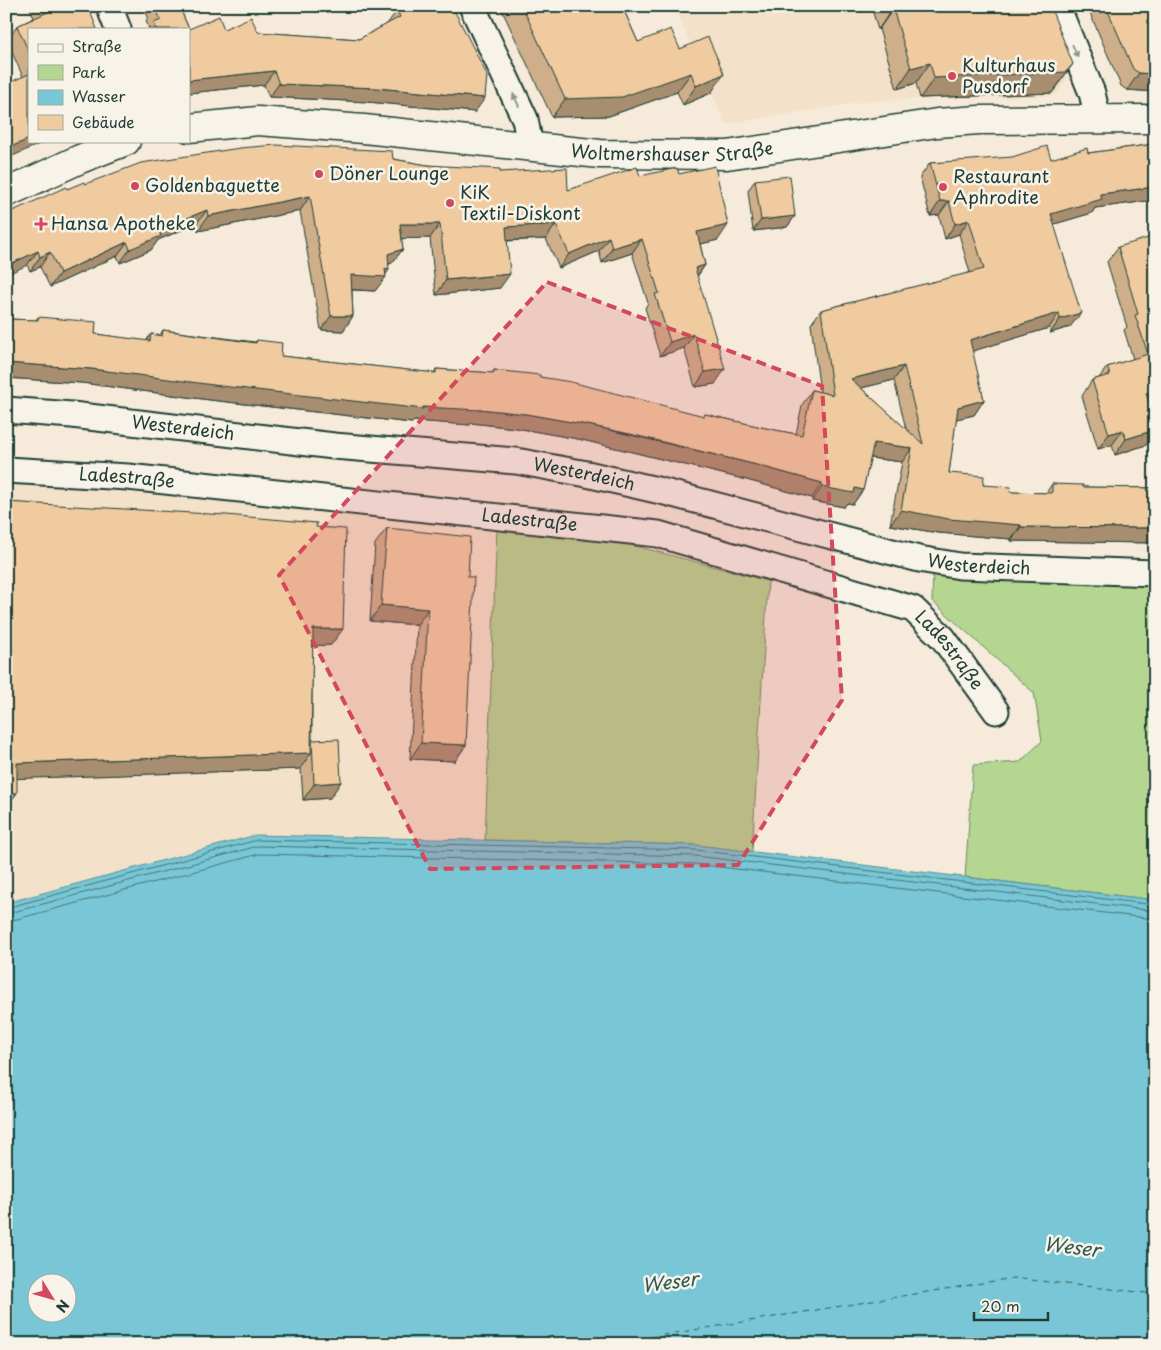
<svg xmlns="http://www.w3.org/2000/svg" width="1161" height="1350" viewBox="0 0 1161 1350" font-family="'Playpen Sans',sans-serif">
	<rect width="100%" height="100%" fill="#f6ebda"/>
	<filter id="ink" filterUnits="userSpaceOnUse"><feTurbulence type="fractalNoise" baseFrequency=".02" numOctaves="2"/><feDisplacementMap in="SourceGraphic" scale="10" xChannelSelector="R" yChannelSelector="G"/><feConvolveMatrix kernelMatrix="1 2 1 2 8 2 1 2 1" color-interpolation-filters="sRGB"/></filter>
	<g filter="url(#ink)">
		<!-- built -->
		<g fill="#f4e1c9">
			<polygon points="674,6 1037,6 1067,77 1057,94 1052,96 891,100 864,102 725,124"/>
			<polygon points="6,461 498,506 485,840 256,835 6,903"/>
		</g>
		<!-- green -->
		<g fill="#b4d690" stroke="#6a8a62">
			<polygon points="497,527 617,541 768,581 752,852 696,845 485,840"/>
			<polygon points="933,572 1155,582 1155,900 965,877 973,765 1020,762 1042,741 1034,693 932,601"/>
		</g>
		<!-- water -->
		<path fill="#79c7d6" stroke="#559095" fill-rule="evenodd" d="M 256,835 L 696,845 L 1155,900 L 1155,1344 L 6,1344 L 6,903 ZM 38,1282 L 68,1282 L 68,1312 L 38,1312 Z"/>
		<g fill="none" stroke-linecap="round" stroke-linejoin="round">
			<!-- shore -->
			<g stroke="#437475" stroke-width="1">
				<polyline points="6,908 257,840 696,850 1155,905"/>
				<polyline points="6,914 258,846 696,856 1155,911"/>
				<polyline points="6,922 259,854 695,864 1155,919"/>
			</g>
			<!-- ferry -->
			<polyline stroke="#315954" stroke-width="1" stroke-dasharray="6 5" stroke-linecap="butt" points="608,1344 1013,1278 1155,1294"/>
			<defs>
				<g id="minor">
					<polyline points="109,6 118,29"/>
					<polyline points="472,6 525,119 530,146"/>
					<polyline points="1057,6 1092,93 1098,119"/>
					<path id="s1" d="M 6,410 L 72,415 L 334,446 L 516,461 L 587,474 L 661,491 L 919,559 L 960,566 L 1155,573"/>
					<path id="s2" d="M 6,470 L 128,477 L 658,534 L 913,609 L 943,638 L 996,711"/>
				</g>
				<g id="tertiary">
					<path id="s3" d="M 189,128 L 258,121 L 364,129 L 600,154 L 727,155 L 937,123 L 979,120 L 1155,119"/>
					<polyline points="6,193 80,159 126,141"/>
				</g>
			</defs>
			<!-- minor casing -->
			<use href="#minor" stroke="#1f3d34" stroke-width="29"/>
			<!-- tertiary casing -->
			<use href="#tertiary" stroke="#1f3d34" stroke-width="31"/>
			<!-- minor -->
			<use href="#minor" stroke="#f7f3e8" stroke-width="25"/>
			<!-- tertiary -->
			<use href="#tertiary" stroke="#f7f3e8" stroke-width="28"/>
		</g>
		<!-- wall -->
		<g fill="#ceaf8a" stroke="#1f3d34" fill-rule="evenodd">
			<polygon points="29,6 88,6 29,29 29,141 23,77 7,41 17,26 34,18"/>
			<polygon points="143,6 179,6 189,29 224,29 258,32 359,39 387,24 396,12 393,6 452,6 475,112 368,102 269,97 264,85 189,93 189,29 149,29 146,21 148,17"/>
			<polygon points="500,6 622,6 638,42 680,49 711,93 683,105 677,92 609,116 552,117"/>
			<polygon points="871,6 1050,6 1059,84 1052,93 920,98 916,83 897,89 879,29 878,30"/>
			<polygon points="1087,6 1149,6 1155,19 1155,92 1127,90 1121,86"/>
			<path d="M 1155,144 L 1155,200 L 1095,208 L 1092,213 L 1054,224 L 1070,327 L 1050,333 L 1049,328 L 972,351 L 984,400 L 974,415 L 956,419 L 949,473 L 983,485 L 1010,492 L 1046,493 L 1052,484 L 1083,487 L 1155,488 L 1155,543 L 1011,541 L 1011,539 L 939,533 L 890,525 L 902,462 L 870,458 L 863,490 L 853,504 L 847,503 L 844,507 L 812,501 L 812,498 L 743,479 L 620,449 L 578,439 L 516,428 L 471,423 L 470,425 L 414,421 L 412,423 L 210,400 L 82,383 L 6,378 L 6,319 L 36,320 L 38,317 L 95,334 L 146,341 L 151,334 L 160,335 L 163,330 L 255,342 L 257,340 L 281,356 L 434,373 L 436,369 L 492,373 L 494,370 L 540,377 L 703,416 L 705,414 L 770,429 L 796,434 L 802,405 L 812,390 L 820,392 L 811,324 L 821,310 L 970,273 L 959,234 L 945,239 L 939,215 L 930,216 L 920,177 L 930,163 L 1051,159 L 1088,153 ZM 894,380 L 906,429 L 861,388 Z"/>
			<polygon points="393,159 427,165 500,172 568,190 640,176 679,174 718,240 700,244 705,265 697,277 715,384 695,387 684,348 660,356 645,308 648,303 632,253 602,263 599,251 559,268 546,239 507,241 500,288 436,295 430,238 401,238 403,249 392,263 389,264 385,275 375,291 352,290 353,316 343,331 321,330 300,211 198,231 196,224 158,240 151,250 120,263 117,256 50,287 40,267 30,271 27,265 67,189 85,184"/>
			<polygon points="755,180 795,216 787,227 753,231 748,191"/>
			<polygon points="1118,247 1155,261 1155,402 1149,404 1155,422 1155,433 1146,445 1115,455 1112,445 1098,449 1082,396 1092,380 1099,378 1107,367 1133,359 1124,330 1127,327 1107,262"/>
			<polygon points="6,502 316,527 331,645 312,645 312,741 330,798 303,800 301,768 300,769 17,778"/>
			<polygon points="387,528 468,577 466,745 455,761 410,759 417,625 370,621 375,544"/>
		</g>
		<!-- shaded-wall -->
		<g fill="#a88e70" stroke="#1f3d34">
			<polygon points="892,9 893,9 879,29 878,30"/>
			<polygon points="930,63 916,83 897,89 911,68"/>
			<polygon points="1073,64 1052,93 920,98 934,78"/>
			<polygon points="274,71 264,85 189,93 189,80"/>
			<polygon points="691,73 677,92 609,116 552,117 565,99"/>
			<polygon points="1139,73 1155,74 1155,92 1127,90"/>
			<polygon points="724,74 711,93 683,105 696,86"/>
			<polygon points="279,84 377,88 485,98 475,112 368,102 269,97"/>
			<polygon points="29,139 29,141 46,141 6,159 6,149"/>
			<polygon points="1155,187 1155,200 1095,208 1092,213 1041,228 1051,214 1100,194"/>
			<polygon points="310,196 300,211 198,231 208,216"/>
			<polygon points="940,201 949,201 939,215 930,216"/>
			<polygon points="207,210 196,224 158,240 151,250 120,263 130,249 158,230"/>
			<polygon points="795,216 787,227 753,231 761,220"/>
			<polygon points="969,220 959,234 945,239 955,224"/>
			<polygon points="400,224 440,224 430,238 390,239"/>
			<polygon points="556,224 546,239 496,241 506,227"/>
			<polygon points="728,225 718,240 687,247 697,232"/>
			<polygon points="609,237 599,251 559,268 569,254"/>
			<polygon points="642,239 632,253 602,263 612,248"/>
			<polygon points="127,242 117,256 50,287 60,273"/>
			<polygon points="403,249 392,263 377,268 388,254"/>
			<polygon points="38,251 27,265 6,275 6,266"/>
			<polygon points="50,252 40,267 30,271 40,257"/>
			<polygon points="705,265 695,279 695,268"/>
			<polygon points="385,269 389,270 384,277 386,277 375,291 341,289 351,275"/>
			<polygon points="510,274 500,288 436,295 446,280"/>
			<polygon points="1059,313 1049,328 960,355 970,340"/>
			<polygon points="1081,313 1070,327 1050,333 1060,319"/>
			<polygon points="331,316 353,316 343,331 321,330"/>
			<polygon points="694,334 684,348 660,356 670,342"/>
			<polygon points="6,363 92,369 423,407 480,409 526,414 588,425 753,464 822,483 812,498 743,479 620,449 578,439 516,428 471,423 470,425 414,421 412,423 210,400 82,383 6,378"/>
			<polygon points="904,366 894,380 841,393 851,379"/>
			<polygon points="725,369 715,384 695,387 705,372"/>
			<polygon points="1155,391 1155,402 1135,409 1146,393"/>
			<polygon points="984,400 974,415 948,421 958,407"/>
			<polygon points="1123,430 1112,445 1098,449 1109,434"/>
			<polygon points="1155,430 1155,433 1146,445 1115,455 1126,439"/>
			<polygon points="874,443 912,448 902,462 863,457"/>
			<polygon points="822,487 855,488 863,490 853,504 847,503 844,507 812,501"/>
			<polygon points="901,510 1021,525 1011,539 939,533 890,525"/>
			<polygon points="1021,527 1155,528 1155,543 1011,541"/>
			<polygon points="381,605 428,609 417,625 370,621"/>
			<polygon points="313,629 343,629 331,645 301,646"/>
			<polygon points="421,743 466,745 455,761 410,759"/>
			<polygon points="311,753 300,769 6,779 17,763"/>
			<polygon points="341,782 330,798 303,800 314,784"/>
			<polygon points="6,793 17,793 6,808"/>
		</g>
		<!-- building -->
		<g fill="#f0cba0" stroke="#1f3d34" fill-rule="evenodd">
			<polygon points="46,6 88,6 97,29 29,29 29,52 17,26 48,12"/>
			<polygon points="157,6 179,6 189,29 219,16 224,29 251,17 258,32 359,39 400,17 397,10 405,6 452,6 487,75 485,98 377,88 279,84 274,71 189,80 189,29 156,29 154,23 161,20 155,7"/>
			<polygon points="522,6 622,6 638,42 671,29 680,49 708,37 724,74 696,86 691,73 622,97 565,99"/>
			<polygon points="891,6 1050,6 1073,64 1066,72 934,78 930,63 911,68 893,9 892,9"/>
			<polygon points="1106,6 1149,6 1155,19 1155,74 1139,73 1133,69"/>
			<polygon points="29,74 29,139 6,149 6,84"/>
			<path d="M 1155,144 L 1155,187 L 1100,194 L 1102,199 L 1051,214 L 1081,313 L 1060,319 L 1059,313 L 970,340 L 984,400 L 958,407 L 949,473 L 984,476 L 983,485 L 1011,487 L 1010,492 L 1052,493 L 1052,484 L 1083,485 L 1083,487 L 1155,488 L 1155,528 L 1021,527 L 1021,525 L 949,519 L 901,510 L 912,448 L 874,443 L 863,490 L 855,488 L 854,493 L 822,487 L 822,483 L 753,464 L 630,434 L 588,425 L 526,414 L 480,409 L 480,410 L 423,407 L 423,409 L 221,386 L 92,369 L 6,363 L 6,319 L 38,320 L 38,317 L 96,322 L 95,334 L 150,341 L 151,334 L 162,336 L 163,330 L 256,343 L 257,340 L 282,343 L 281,356 L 436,373 L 436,369 L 494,373 L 494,370 L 540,375 L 540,377 L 571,382 L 704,416 L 705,414 L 770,429 L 802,435 L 812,390 L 833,395 L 821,310 L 984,269 L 969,220 L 955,224 L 949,201 L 940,201 L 930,163 L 1012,157 L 1047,146 L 1051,159 L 1087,148 L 1088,153 ZM 904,366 L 923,444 L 851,379 Z"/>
			<polygon points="276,145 392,151 393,159 427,165 500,169 500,172 567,168 568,190 637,167 640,176 677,168 679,174 715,166 728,225 697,232 705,265 695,268 725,369 705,372 694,334 670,342 655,294 659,293 642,239 612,248 609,237 569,254 556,224 506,227 510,274 446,280 440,224 400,224 403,249 388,254 389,270 385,269 386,277 351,275 353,316 331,316 310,196 208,216 207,210 158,230 161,236 130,249 127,242 60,273 50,252 40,257 38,251 6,266 6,214 66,187 67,189 84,182 85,184 141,163 240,148"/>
			<polygon points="790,176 795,216 761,220 755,180"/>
			<polygon points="1148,238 1155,261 1155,391 1146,393 1155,422 1155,430 1126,439 1123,430 1109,434 1092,380 1110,375 1107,367 1148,354 1135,315 1138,314 1118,247"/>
			<polygon points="6,502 226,515 317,523 316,527 346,529 343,629 313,629 311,753 17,763 17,793 6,793"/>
			<polygon points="387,528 470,537 468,577 474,577 466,745 421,743 428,609 381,605"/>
			<polygon points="339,739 341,782 314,784 312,740"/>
		</g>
		<!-- one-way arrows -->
		<defs><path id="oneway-solid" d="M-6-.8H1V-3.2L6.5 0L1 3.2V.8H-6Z" transform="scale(1.25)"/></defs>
		<g fill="#8b988e">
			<use href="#oneway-solid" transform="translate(1075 51) rotate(68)"/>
			<use href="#oneway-solid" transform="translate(516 100) rotate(-115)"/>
		</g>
	</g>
	<!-- marked area -->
	<path fill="#d1495b" fill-opacity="0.2" stroke="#d1495b" stroke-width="4" stroke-dasharray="10 6" stroke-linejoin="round" d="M 547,282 L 822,386 L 842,700 L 738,865 L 430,869 L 279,575 Z"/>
	<!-- markers -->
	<g fill="#d1495b" stroke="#f7f3e8" stroke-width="2">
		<circle cx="952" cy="76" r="5"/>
		<circle cx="319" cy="174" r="5"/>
		<circle cx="135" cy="186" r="5"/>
		<circle cx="943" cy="187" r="5"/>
		<circle cx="450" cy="203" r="5"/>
		<path d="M38.5 216.5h5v5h5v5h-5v5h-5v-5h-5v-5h5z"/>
	</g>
	<g text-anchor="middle" stroke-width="5" stroke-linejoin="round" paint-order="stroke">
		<!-- poi labels -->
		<g font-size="18" fill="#1f3d34" stroke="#f7f3e8" text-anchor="start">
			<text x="962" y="72">Kulturhaus<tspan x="962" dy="21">Pusdorf</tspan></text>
			<text x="329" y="180">Döner Lounge</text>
			<text x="953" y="183">Restaurant<tspan x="953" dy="21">Aphrodite</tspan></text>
			<text x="145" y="192">Goldenbaguette</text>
			<text x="460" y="199">KiK<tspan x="460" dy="21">Textil-Diskont</tspan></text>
			<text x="51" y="230">Hansa Apotheke</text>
		</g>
		<!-- street labels -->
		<g font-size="18" fill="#1f3d34" stroke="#f7f3e8">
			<text dy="6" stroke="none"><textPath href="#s3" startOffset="485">Woltmershauser Straße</textPath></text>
			<text dy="6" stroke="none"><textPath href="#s1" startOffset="178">Westerdeich</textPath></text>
			<text dy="6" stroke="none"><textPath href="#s1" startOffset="582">Westerdeich</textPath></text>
			<text dy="6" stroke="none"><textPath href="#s2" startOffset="121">Ladestraße</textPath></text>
			<text dy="6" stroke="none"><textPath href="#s2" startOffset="526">Ladestraße</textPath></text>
			<text dy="6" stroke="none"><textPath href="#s1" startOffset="988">Westerdeich</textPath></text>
			<text dy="6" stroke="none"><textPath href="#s2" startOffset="976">Ladestraße</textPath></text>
		</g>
		<!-- water labels -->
		<g font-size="19" font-style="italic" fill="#315954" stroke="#f7f3e8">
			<text transform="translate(1072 1247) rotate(7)" y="7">Weser</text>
			<text transform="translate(670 1282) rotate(-7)" y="7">Weser</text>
		</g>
	</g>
	<!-- margin -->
	<rect width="1161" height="1350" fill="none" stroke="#f7f3e8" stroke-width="25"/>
	<rect x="12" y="12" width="1136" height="1325" fill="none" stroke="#1f3d34" stroke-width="2" filter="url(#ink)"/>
	<!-- legend -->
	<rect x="28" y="28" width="162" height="115" fill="#f7f3e8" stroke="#a1aaa0"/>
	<rect x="38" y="44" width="25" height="8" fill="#f7f3e8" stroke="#a1aaa0"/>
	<text x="72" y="52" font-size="15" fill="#1f3d34">Straße</text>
	<rect x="38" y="65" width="25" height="15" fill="#b4d690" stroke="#a1aaa0"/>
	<text x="72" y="78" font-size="15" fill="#1f3d34">Park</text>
	<rect x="38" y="90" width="25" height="15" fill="#79c7d6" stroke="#a1aaa0"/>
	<text x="72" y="102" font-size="15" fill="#1f3d34">Wasser</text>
	<rect x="38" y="115" width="25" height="15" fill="#f0cba0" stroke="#a1aaa0"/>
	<text x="72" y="128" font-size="15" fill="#1f3d34">Gebäude</text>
	<!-- north arrow -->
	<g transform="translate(52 1298) rotate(127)"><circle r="24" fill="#f7f3e8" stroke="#a1aaa0"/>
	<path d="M0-4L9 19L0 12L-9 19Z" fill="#d1495b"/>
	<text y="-8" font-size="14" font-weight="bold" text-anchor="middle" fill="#1f3d34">N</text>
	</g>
	<!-- scale -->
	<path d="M974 1312v8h74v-8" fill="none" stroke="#1f3d34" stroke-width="2.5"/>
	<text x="981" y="1312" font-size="15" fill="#1f3d34" stroke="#f7f3e8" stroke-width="4" paint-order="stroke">20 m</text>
</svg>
